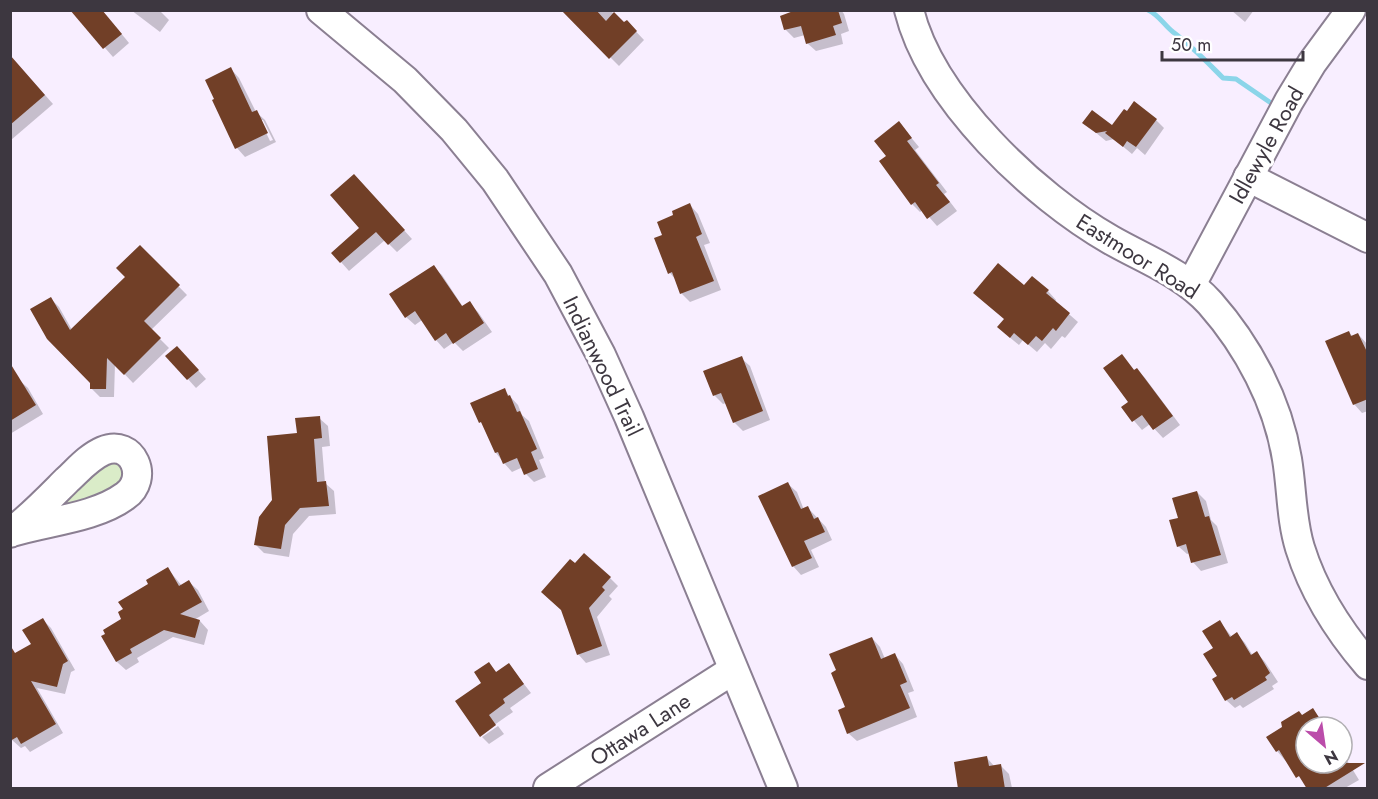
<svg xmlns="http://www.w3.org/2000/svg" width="1378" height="799" viewBox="0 0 1378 799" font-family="Jost,sans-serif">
	<rect width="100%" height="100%" fill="#f8eeff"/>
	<!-- green -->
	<polygon fill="#daecc8" points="110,460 125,466 120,489 43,512"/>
	<!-- shadow -->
	<g fill="#0003" fill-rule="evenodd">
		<polygon points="72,10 102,10 129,43 113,57"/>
		<polygon points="131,10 159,10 169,20 160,32"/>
		<polygon points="563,10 610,10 624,24 627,22 644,40 619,66"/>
		<polygon points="798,10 841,10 844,14 849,31 841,34 843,44 816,51 807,43 805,35 794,38 785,29"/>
		<polygon points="1231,10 1254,10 1245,22"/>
		<polygon points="14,60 53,104 11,140 10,63"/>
		<path d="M 231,69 L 239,78 L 256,112 L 265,120 L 276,142 L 245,157 L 237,148 ZM 260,120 L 263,120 L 273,140 L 270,141 Z"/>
		<polygon points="1156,120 1164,128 1145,155 1137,148 1132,154 1114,139 1106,141 1084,123 1112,127"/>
		<polygon points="899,123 919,147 915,150 947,192 944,194 957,211 937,226 923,210 920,212 912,204 888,156"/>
		<polygon points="362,184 412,239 397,252 385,240 349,271 333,253 361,228"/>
		<polygon points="690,205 698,214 710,243 704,245 721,290 690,302 682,294 676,280 670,273 664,236"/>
		<polygon points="140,247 187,295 151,330 169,348 133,383 115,364 114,397 100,397 91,388 91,382 51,299 59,307 72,330 127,277"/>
		<polygon points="433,267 442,275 463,307 469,303 478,312 492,332 463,351 454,342 444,349 436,340 422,320 415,325 406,317"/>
		<polygon points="1024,287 1048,291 1056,300 1055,302 1078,322 1065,338 1062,336 1051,349 1045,343 1037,352 1023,340 1019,345 1008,336"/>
		<polygon points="1349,332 1353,337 1358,334 1368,345 1368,411 1362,413 1354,404"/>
		<polygon points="167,356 185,356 206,379 196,388"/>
		<polygon points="1122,356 1135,371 1137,370 1145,378 1180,425 1163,438 1150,424 1142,430 1123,408 1130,402"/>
		<polygon points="741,358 750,366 770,420 743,431 734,422 726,403 723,404 715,396 705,372"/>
		<polygon points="19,380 28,388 43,414 10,434 10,385"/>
		<polygon points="504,390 518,405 522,415 529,421 544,458 539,460 546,477 534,482 526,474 523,467 512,472 504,463 496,453 472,403"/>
		<polygon points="319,418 328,426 330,446 322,447 325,483 334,491 336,514 309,516 293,534 289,557 264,553 255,544 298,435"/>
		<polygon points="788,484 797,492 804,510 808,508 826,527 832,540 811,550 819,567 801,575 793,566"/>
		<polygon points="1197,492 1206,501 1211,520 1217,526 1228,563 1201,571 1193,562 1190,553 1187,554 1178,546"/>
		<polygon points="168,569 182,586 189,582 198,590 209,611 194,620 200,621 208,630 204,645 173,637 137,658 139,662 126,670 117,662 103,637 123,619 150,584"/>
		<polygon points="610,578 618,586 609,596 612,599 597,617 610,655 586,663 578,654 563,611"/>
		<polygon points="43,620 51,628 75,670 71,672 65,694 37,688 63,733 30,752 25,746 21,748 12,740 33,645"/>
		<polygon points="1220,622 1232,637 1237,634 1245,643 1253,656 1257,653 1265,662 1278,682 1272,686 1274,689 1243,708 1240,705 1235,708 1226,700 1219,676 1215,648"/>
		<polygon points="872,638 880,647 885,659 895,655 903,664 914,691 908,693 917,717 857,741 848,733 847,708"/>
		<polygon points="489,664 497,673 509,665 531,693 510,708 513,712 480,735 483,683"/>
		<polygon points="1313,710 1327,727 1306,727 1306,763 1342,763 1342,752 1359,780 1345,788 1309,788 1277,751 1303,716"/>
		<polygon points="498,726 504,734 489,744 482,737"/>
		<polygon points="987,758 995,767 1001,766 1009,774 1012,788 960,788"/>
	</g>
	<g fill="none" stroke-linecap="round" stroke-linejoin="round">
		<!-- stream -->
		<path stroke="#8bd5e9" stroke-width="5" d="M 1148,10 C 1159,15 1164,25 1173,32 C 1192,46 1207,62 1223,78 L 1236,79 L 1271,103"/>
	</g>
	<!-- building -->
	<g fill="#713f27">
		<polygon points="70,10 102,10 122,34 103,49"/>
		<polygon points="561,10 596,10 606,21 614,12 624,22 627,20 637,31 609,59"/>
		<polygon points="796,10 838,10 842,23 833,26 836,35 806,44 801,26 784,30 780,16"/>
		<polygon points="10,55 45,95 10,125"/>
		<polygon points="231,67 252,112 257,110 268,133 235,149 212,100 214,99 205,80"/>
		<polygon points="1134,101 1157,119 1136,147 1127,141 1123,147 1105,133 1107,131 1096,133 1082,123 1092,110 1112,125 1124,109 1127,111"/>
		<polygon points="899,121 912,138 907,141 939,183 936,185 950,202 927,219 915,202 911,205 879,161 886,156 874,141"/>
		<polygon points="354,174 405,230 388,245 376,232 340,263 331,253 359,228 330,195"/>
		<polygon points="690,203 702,234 696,237 714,281 680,294 672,272 668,274 654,238 662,235 657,222 673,215 672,211"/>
		<polygon points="140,245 180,285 144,321 161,338 124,375 107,358 106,389 90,389 90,383 47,339 30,309 51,297 70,330 125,277 116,268"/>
		<polygon points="998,263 1024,285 1032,276 1049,290 1046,293 1070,313 1056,331 1053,328 1042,341 1036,336 1028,345 1014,333 1010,338 997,327 1004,319 973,293"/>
		<polygon points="434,265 462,306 470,301 484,323 453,344 446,333 435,341 415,311 405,318 389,294"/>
		<polygon points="1349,331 1351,336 1358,333 1368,354 1368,399 1353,405 1325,341"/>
		<polygon points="177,346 199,370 187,380 165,356"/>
		<polygon points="1122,354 1134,370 1137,368 1173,416 1153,430 1142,415 1132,422 1121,407 1128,402 1103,368"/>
		<polygon points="742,356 763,411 733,423 721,393 713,396 703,371"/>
		<polygon points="10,363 36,405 10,421"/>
		<polygon points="505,388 508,396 510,395 517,412 520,411 537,449 531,452 538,469 524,475 517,458 503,464 498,452 495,453 481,422 479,423 470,403"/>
		<polygon points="320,416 322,438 314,439 317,482 326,481 329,506 300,508 285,525 281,549 254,545 259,517 272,500 267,436 297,433 295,418"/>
		<polygon points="788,482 801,509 808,506 814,519 818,517 825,532 804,541 812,558 792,567 758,496"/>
		<polygon points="1197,491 1205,517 1209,516 1221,555 1191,563 1186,544 1177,547 1169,520 1178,518 1172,498"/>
		<polygon points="584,553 611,577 602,587 605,590 589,608 602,646 577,655 561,610 541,592 570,559 575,563"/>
		<polygon points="168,567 179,586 189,580 202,602 180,614 200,620 195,638 164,630 130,649 132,653 116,662 101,636 105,634 103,630 121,619 118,612 123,609 118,602 148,584 146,580"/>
		<polygon points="43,618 68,661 63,664 57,687 31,681 56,724 21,744 17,737 10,741 10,645 15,653 31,644 22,630"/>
		<polygon points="1220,620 1230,637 1237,632 1251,655 1257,651 1270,673 1265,677 1267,680 1234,700 1232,697 1225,701 1212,679 1217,676 1203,654 1213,648 1202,631"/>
		<polygon points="872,637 881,659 895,653 907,682 900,685 910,708 847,734 838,710 845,707 831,673 836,670 829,654"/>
		<polygon points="489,662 496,672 509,663 524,684 503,699 505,703 489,715 496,725 480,737 455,701 481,683 474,672"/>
		<polygon points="1313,708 1325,727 1306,727 1306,763 1365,763 1323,789 1307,789 1299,776 1296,778 1279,750 1276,752 1266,737 1282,727 1281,722 1299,711 1302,715"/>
		<polygon points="987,756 989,766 1001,764 1005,789 958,789 954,762"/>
	</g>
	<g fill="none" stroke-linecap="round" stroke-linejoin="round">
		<defs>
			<g id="minor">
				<polyline points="321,10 405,80 454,130 495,180 558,274 601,355 629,417 783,788"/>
				<path d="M 909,10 C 931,99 1034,196 1111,240 C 1144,259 1183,273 1210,303 C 1248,346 1278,402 1287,459 C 1292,489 1291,519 1300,548 C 1314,593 1338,630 1368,665"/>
				<polyline points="1248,177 1368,238"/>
				<polyline points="1191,285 1289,101 1312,63 1351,10"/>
				<path d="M 10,533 C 31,517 49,498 67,480 C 78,470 89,457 103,451 C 133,438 150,479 125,496 C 95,518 47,521 12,532"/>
				<polyline points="548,788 733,670"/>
			</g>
		</defs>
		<!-- minor casing -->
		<use href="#minor" stroke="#8b7f92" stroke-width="32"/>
		<!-- minor -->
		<use href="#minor" stroke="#fff" stroke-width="28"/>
	</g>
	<g text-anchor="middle" stroke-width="6" stroke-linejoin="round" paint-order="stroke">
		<!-- street labels -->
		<g font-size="22" fill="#3d3740" stroke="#fff">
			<text transform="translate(1266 145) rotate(-61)" y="8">Idlewyle Road</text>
			<text transform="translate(1138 256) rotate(32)" y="8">Eastmoor Road</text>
			<text transform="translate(603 366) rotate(64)" y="8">Indianwood Trail</text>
			<text transform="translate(640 729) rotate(-33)" y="8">Ottawa Lane</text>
		</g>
	</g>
	<!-- border -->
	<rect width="1378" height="799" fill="none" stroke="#3d3740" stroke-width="24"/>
	<!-- north arrow -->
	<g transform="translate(1324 745) rotate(151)"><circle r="28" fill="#ffffff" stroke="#b1afb3" stroke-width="1.5"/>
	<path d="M0-4.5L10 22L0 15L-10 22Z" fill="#bb4caa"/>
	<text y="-9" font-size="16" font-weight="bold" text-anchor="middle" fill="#3d3740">N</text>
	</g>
	<!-- scale -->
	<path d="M1162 51v9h141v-9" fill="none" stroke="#3d3740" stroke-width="3"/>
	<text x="1171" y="51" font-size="18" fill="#3d3740" stroke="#ffffff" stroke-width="4.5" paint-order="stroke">50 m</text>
</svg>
